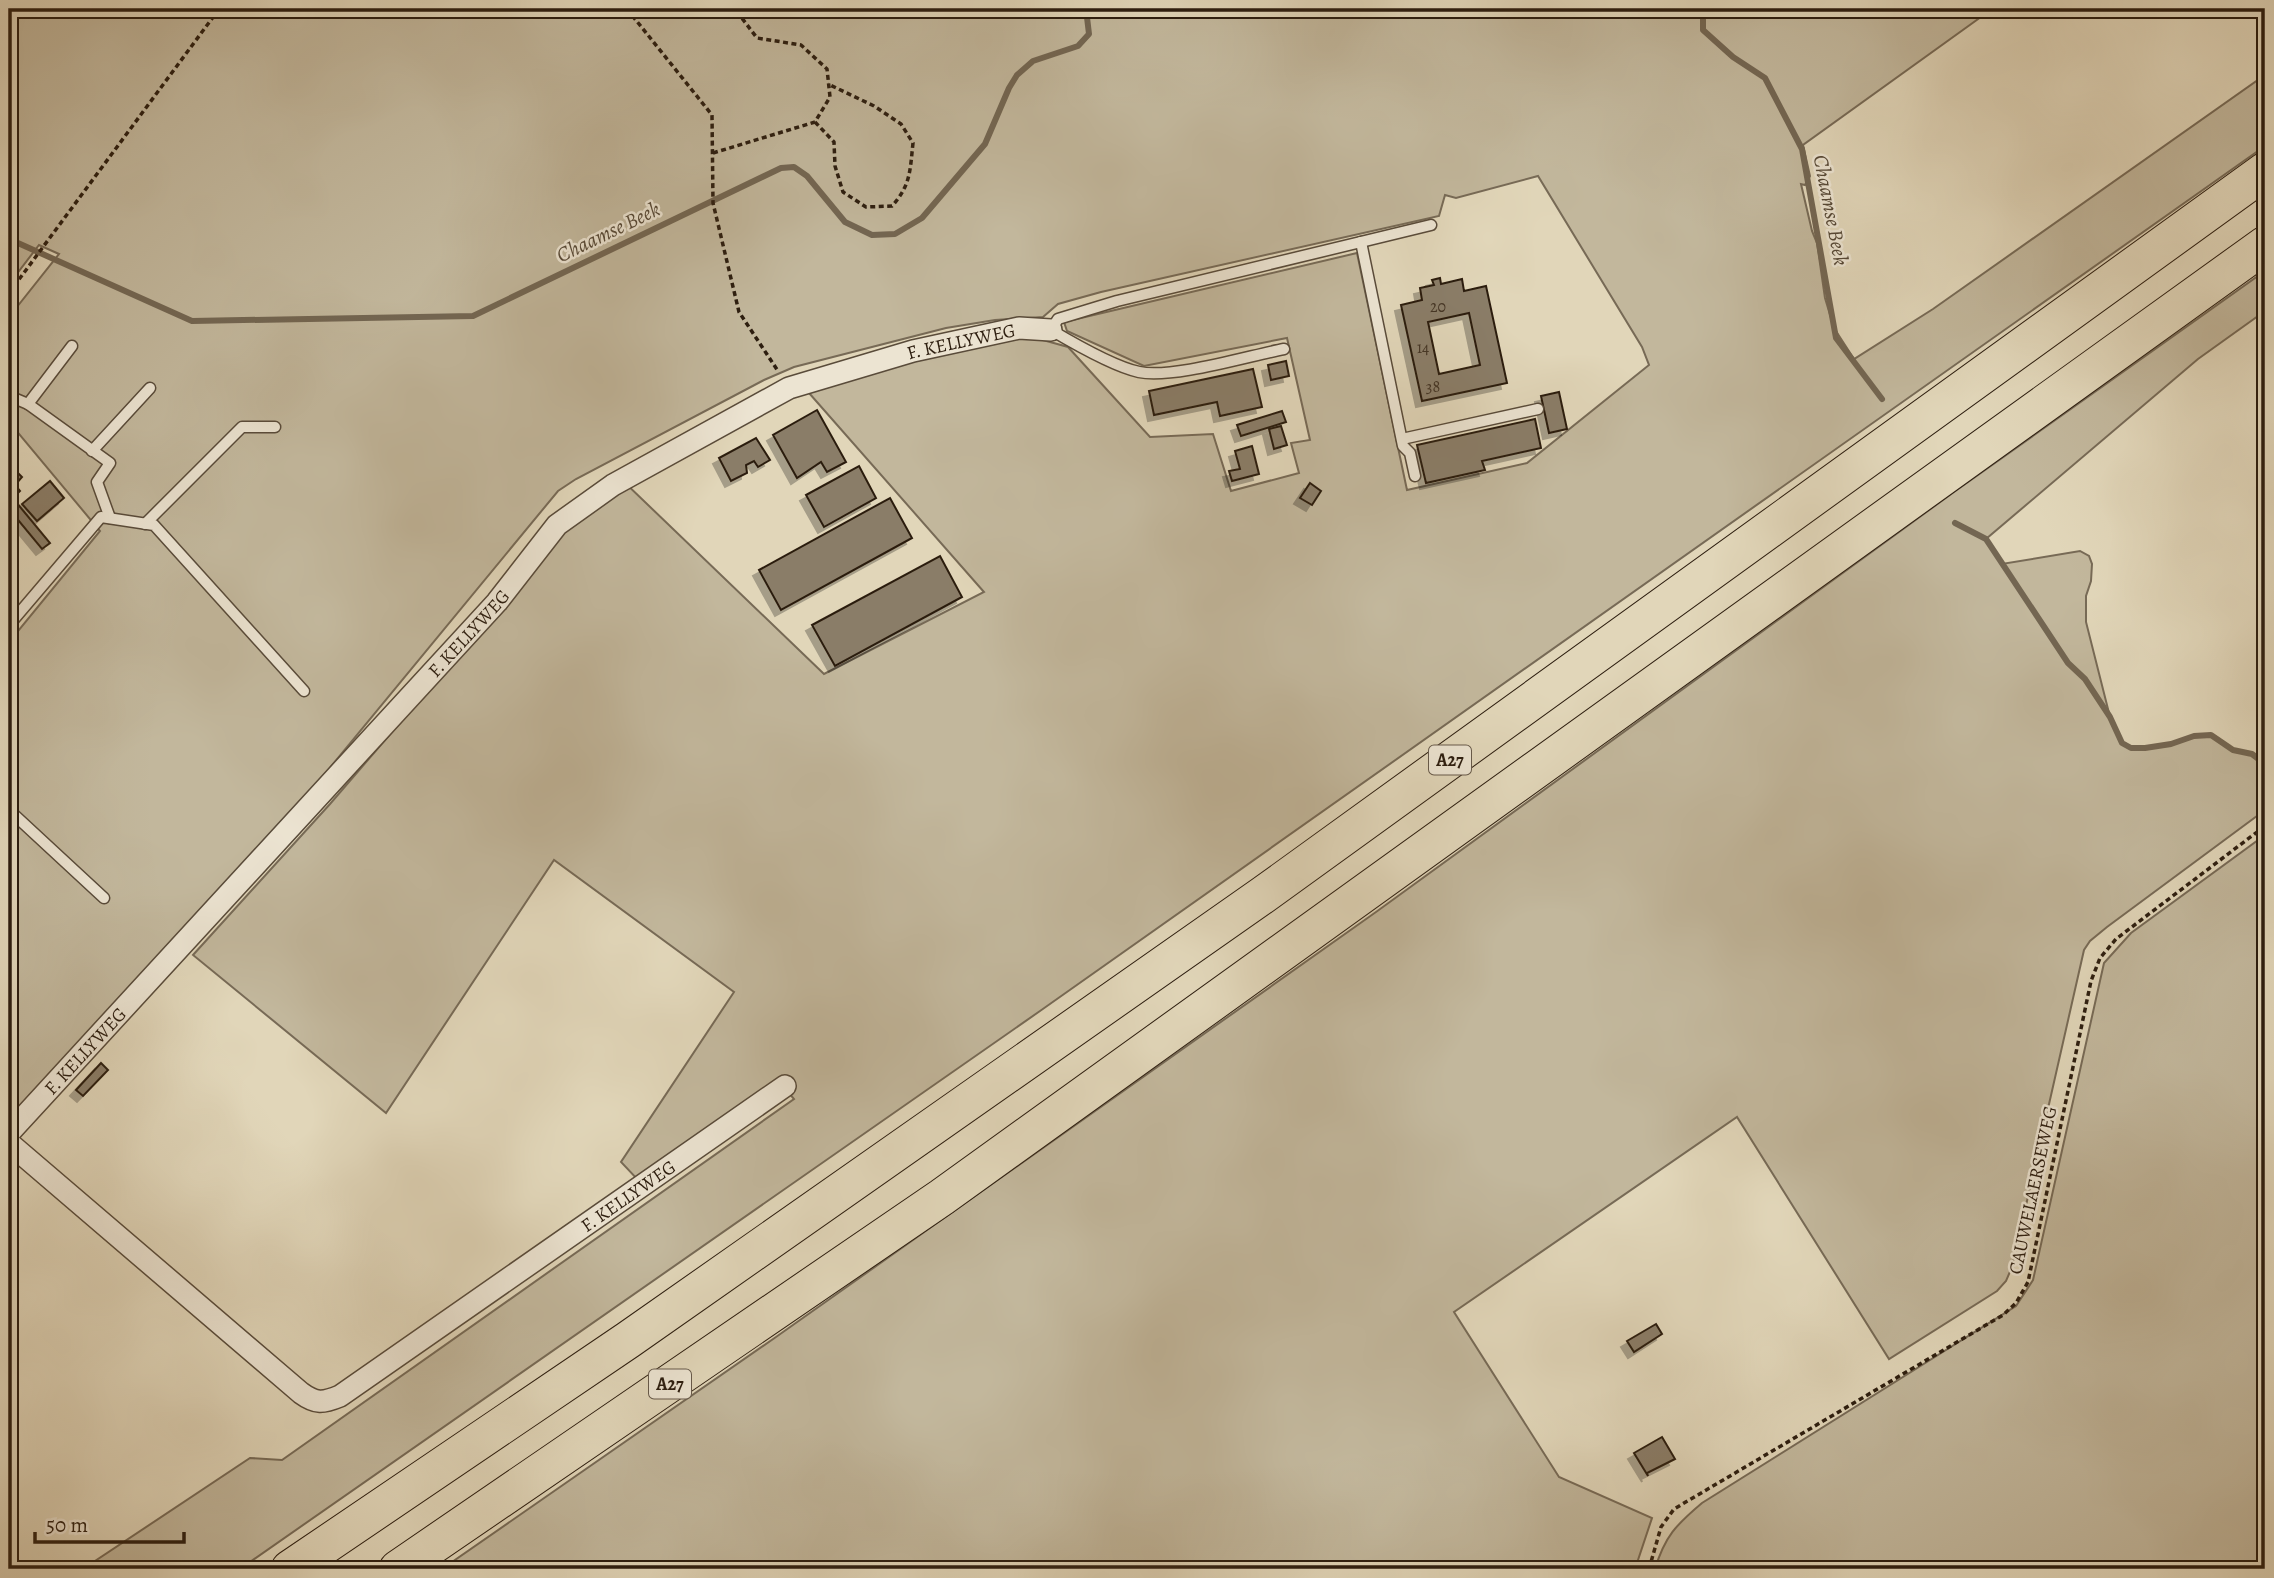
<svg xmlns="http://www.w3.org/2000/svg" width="2274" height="1578" viewBox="0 0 2274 1578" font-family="Alegreya,serif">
	<defs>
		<filter id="shadow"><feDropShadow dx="-6" dy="6" stdDeviation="0" flood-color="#0004"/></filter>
	</defs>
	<rect width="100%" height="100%" fill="#e1d6b9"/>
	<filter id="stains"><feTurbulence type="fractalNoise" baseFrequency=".00286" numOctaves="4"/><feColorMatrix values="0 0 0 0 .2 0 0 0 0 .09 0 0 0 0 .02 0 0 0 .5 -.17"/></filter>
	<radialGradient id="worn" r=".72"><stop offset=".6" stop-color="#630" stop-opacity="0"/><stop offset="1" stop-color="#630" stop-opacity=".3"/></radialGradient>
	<!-- green -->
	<g fill="#c2b79c" stroke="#776a56" stroke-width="2">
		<polygon points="9,9 1992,9 1803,145 1810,176 1805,185 1801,184 1812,231 1817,243 1825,298 1834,328 1854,359 1933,309 2265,75 2265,146 1040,1011 240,1569 83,1569 250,1458 282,1460 794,1099 780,1082 638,1180 621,1162 734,992 554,860 386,1113 193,955 330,804 423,696 561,517 620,478 824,674 984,592 802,385 971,344 1032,337 1068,347 1150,437 1213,434 1231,491 1299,473 1291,443 1310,440 1287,338 1144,366 1067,331 1064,322 1357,253 1407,490 1527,463 1649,365 1642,347 1538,176 1456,198 1445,195 1439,216 1101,292 1058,304 1043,317 995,320 946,328 794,367 764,380 576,479 558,491 319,781 9,1118 9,642 100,531 9,422 9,317 59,254 39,245 9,284"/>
		<polygon points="2265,271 2265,311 2198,359 1986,539 2002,564 2080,551 2089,556 2092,564 2091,581 2086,596 2086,622 2110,717 2122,743 2131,748 2145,748 2171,744 2194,736 2211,735 2233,750 2252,754 2265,764 2265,810 2107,927 2090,941 2084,950 2012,1267 2006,1281 1997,1291 1889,1359 1737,1117 1454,1312 1559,1477 1652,1518 1635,1569 442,1569 776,1337 1376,912 1954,492"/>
		<path d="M 2265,835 L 2265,1569 L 1655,1569 C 1665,1536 1676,1525 1702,1503 L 2016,1306 L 2033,1280 L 2104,963 L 2131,933 Z"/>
	</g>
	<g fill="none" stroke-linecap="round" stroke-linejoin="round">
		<!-- stream -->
		<g stroke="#736652" stroke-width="6">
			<polyline points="1703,9 1703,30 1733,57 1765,78 1802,149 1836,338 1882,399"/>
			<polyline points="9,239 192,321 473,316 781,168 794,167 807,176 845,222 872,235 895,234 922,218 985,144 1009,88 1017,75 1033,61 1078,46 1089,34 1086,9"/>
			<polyline points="1955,523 1986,539 2068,663 2085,679 2110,717 2122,743 2131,748 2145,748 2171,744 2194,736 2211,735 2233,750 2252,754 2265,764"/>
		</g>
	</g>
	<!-- building -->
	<g fill="#8a7d67" stroke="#2c1d0f" stroke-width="2" fill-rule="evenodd" filter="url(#shadow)">
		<path d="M 1440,278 L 1441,284 L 1462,279 L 1464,291 L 1486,286 L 1507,383 L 1422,401 L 1401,305 L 1422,300 L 1420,288 L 1434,285 L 1432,280 ZM 1469,313 L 1480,365 L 1439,374 L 1428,322 Z"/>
		<polygon points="1286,361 1289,376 1271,380 1268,365"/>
		<polygon points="1253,369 1262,407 1220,416 1217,402 1154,415 1149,391"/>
		<polygon points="1559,392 1567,429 1549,433 1541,396"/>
		<polygon points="817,410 846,462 827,472 821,462 797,478 773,435"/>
		<polygon points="1282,411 1286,422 1241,436 1237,425"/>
		<polygon points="1535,419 1541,448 1482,461 1485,470 1426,483 1417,445"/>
		<polygon points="1281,426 1287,445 1274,449 1269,429"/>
		<polygon points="756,438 770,460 758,467 754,461 746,465 747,473 731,481 719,458"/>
		<polygon points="1252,446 1259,474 1232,481 1229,471 1240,469 1235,451"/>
		<polygon points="859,466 876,498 824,527 806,495"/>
		<polygon points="12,467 22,477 15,485 20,491 15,496 9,491 9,470"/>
		<polygon points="50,481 64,498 37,521 22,504"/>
		<polygon points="1310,483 1321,491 1312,505 1300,498"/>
		<polygon points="890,498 912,538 781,610 759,570"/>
		<polygon points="16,502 50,543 42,549 9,509"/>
		<polygon points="940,556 962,597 835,666 812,625"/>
		<polygon points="101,1063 108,1070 83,1096 76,1090"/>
		<polygon points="1656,1324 1662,1334 1634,1352 1627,1341"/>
		<polygon points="1662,1437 1675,1459 1647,1473 1648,1476 1634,1453"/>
	</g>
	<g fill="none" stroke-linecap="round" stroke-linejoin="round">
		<defs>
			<g id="service">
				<polyline points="1361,242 1403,446 1410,453 1415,476"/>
				<path d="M 1284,349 C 1248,356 1172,379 1139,372 C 1115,367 1073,343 1051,330 L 1058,319 L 1117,301 L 1431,225"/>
				<polyline points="9,396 28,404 110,463 97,482 110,518"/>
				<polyline points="28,404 72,346"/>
				<polyline points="1402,439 1538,409"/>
				<polyline points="92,451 150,388"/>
				<polyline points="145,524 242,427 275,427"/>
				<polyline points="9,625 101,517 154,525 304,691"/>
				<polyline points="9,810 104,898"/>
			</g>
			<g id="minor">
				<path id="s1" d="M 9,1133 L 497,602 L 557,525 L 613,485 L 789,388 L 913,351 L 1019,328 L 1051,330"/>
				<path id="s2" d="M 9,1143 L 301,1393 C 316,1404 323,1403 340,1396 L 785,1086"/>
			</g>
			<g id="motorway">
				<polyline points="290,1569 628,1340 1263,895 2265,171"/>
				<polyline points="398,1569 942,1197 2265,245"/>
			</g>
		</defs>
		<!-- service casing -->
		<use href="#service" stroke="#594b3a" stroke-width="13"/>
		<!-- minor casing -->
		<use href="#minor" stroke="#594b3a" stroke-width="24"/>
		<!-- motorway casing -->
		<use href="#motorway" stroke="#2c1d0f" stroke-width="39"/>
		<!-- path -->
		<g stroke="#2c1d0f" stroke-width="3.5" stroke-dasharray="5 3.5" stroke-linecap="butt">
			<polyline points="627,9 712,115 713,203 739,312 778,371"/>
			<path d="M 815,122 L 834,142 L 835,166 L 843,192 L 866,207 L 892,206 C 911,185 910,170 913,143 L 901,124 L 874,106 L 828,84"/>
			<polyline points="713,153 815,122 830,97 827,69 801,45 757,38 735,9"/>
			<polyline points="9,293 219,9"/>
			<polyline points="1649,1569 1661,1527 1674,1509 2003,1315 2016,1303 2028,1282 2091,981 2100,958 2116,939 2265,826"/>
		</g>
		<!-- service -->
		<use href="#service" stroke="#ece4d2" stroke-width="10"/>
		<!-- minor -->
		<use href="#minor" stroke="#ece4d2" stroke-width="21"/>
		<!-- motorway -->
		<use href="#motorway" stroke="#e1d6b9" stroke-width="37"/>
	</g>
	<g text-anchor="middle" stroke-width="5" stroke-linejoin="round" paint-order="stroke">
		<!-- number labels -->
		<g font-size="16" fill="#443525">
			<text x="1438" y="312">20</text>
			<text x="1423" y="353">14</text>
			<text x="1433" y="392">38</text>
		</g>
		<!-- shield labels -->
		<g fill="#ece4d2" stroke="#66594a" stroke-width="2">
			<rect x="1429" y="745.5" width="42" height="29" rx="5"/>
			<rect x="649" y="1369.5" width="42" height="29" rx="5"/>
		</g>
		<g font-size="18" font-weight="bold" fill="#2c1d0f">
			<text x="1450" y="766">A27</text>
			<text x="670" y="1390">A27</text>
		</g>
		<!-- street labels -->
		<g font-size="19" fill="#2c1d0f" stroke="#ece4d2">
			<text dy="7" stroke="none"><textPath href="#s1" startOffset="1267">F. KELLYWEG</textPath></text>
			<text dy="7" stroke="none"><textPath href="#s1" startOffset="679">F. KELLYWEG</textPath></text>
			<text dy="7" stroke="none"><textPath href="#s1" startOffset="112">F. KELLYWEG</textPath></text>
			<text transform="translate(2032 1190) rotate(-78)" y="7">CAUWELAERSEWEG</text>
			<text dy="7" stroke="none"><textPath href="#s2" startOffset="777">F. KELLYWEG</textPath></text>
		</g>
		<!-- water labels -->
		<g font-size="21" font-style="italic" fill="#564836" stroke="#ece4d2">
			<text transform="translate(1831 210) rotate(79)" y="7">Chaamse Beek</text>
			<text transform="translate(608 232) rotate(-26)" y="7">Chaamse Beek</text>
		</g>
	</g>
	<!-- margin -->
	<rect width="2274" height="1578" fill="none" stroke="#e1d6b9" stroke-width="35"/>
	<rect x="10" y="10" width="2253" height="1557" fill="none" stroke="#2c1d0f" stroke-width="3.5"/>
	<rect x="18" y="18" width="2239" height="1543" fill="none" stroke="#2c1d0f" stroke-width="2"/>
	<!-- scale -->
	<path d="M35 1532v10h149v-10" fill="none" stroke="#2c1d0f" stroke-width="3.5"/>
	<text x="46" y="1532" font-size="21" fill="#2c1d0f" stroke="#ece4d2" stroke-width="5" paint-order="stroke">50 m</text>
	<rect width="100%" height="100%" filter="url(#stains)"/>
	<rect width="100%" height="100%" fill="url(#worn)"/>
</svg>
